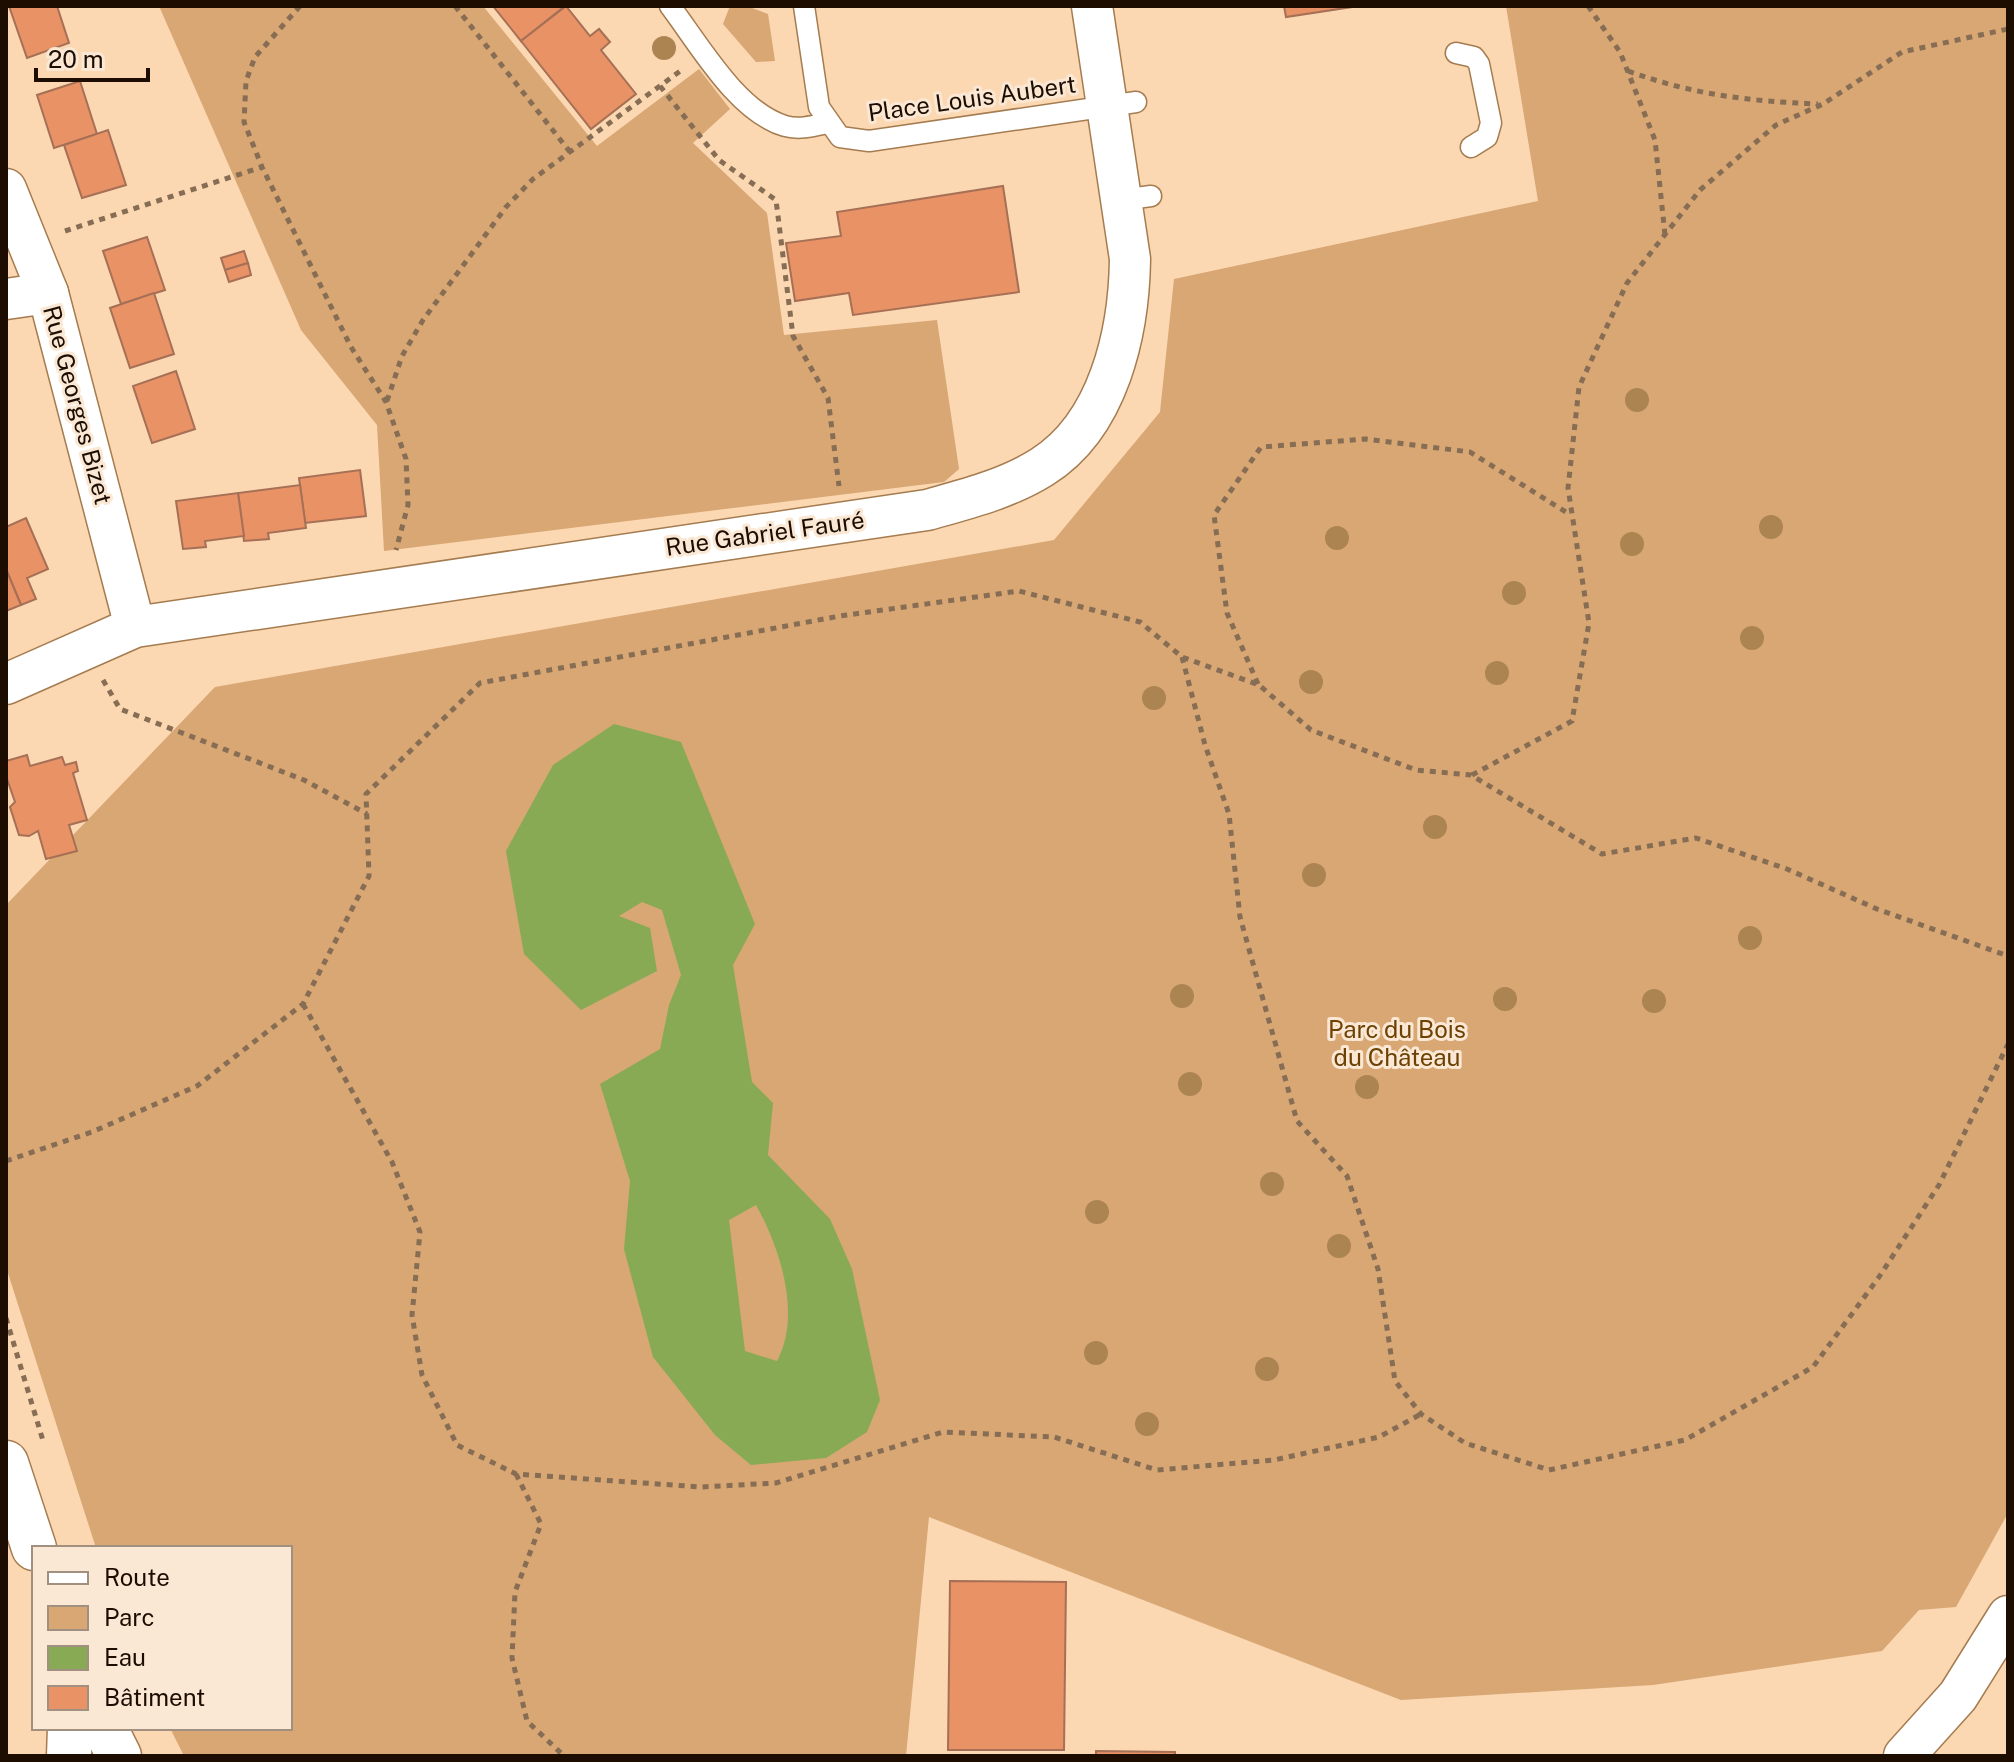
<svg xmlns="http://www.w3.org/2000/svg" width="2014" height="1762" viewBox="0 0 2014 1762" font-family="'Public Sans',sans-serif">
	<rect width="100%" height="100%" fill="#fbd7b2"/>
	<!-- green -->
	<g fill="#d8a774">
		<polygon points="159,6 483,6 597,146 699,69 730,109 693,143 767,213 784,335 937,320 959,469 944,482 384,551 377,425 301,330"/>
		<polygon points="730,6 747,6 768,14 775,61 756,62 723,24"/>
		<polygon points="1506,6 2008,6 2008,1513 1956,1607 1919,1610 1882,1651 1653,1685 1401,1700 929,1517 906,1756 184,1756 170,1728 290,1728 290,1548 96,1548 6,1267 6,905 215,687 1054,540 1160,412 1174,279 1538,201"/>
	</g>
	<!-- water -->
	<path fill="#8a5" fill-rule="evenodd" d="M 614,724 L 681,742 L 755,924 L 733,965 L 752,1082 L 773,1103 L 768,1155 L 830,1219 L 852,1269 L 880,1400 L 867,1432 L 826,1458 L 751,1465 L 715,1435 L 653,1357 L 624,1249 L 630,1181 L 600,1084 L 660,1049 L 669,1005 L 681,975 L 662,910 L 642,902 L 619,916 L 650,928 L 657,971 L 581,1010 L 524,954 L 506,851 L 553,765 ZM 756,1205 C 780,1248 802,1315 777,1361 L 745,1351 L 729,1220 Z"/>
	<!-- building -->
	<g fill="#e89266" stroke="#a67056" stroke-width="2">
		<polygon points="9,6 57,6 69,43 27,58"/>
		<polygon points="493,6 565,6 521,41"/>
		<polygon points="566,6 590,36 599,29 610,42 601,50 636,94 591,129 521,41"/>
		<polygon points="1284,6 1359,6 1286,17"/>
		<polygon points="80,81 97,134 54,148 37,95"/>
		<polygon points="108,130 126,185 82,198 64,145"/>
		<polygon points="1003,186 1019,292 853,315 849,293 795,301 786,243 841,236 837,212"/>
		<polygon points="147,237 165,290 121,304 103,251"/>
		<polygon points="244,251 248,263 225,270 221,258"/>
		<polygon points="248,263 251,275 229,282 225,270"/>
		<polygon points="154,293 174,354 130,368 110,308"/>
		<polygon points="176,371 195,429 152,443 133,386"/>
		<polygon points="360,470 366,516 305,523 299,478"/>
		<polygon points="300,485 306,528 268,533 269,539 244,541 238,493"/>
		<polygon points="238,493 244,536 205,541 206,547 183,549 176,501"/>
		<polygon points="26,518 48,569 27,578 36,599 21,605 6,569 6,527"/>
		<polygon points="6,569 21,605 6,611"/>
		<polygon points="27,755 30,766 62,757 65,765 76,762 78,771 73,773 87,820 69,825 77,851 46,859 38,831 29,836 19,835 10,807 15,802 6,776 6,761"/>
		<polygon points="950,1581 1066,1582 1064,1750 948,1750"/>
		<polygon points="1096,1751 1175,1752 1175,1756 1096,1756"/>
	</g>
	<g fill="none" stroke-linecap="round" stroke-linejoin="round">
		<defs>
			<g id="service">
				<path d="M 670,6 C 699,44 737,112 785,126 C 799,130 814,126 828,123"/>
				<polyline points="804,6 819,107 840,137 869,141 1136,102"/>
				<polyline points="1456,53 1474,57 1479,64 1491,123 1487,137 1471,147"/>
				<polyline points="1121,200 1151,196"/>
			</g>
			<g id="minor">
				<polyline points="6,189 48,293 135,627"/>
				<polyline points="6,299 48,293"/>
				<path d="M 6,684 L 135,627 L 927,510 C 966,499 1007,489 1042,467 C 1109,425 1129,332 1130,259 L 1092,6"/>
				<polyline points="1904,1756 1958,1696 2008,1616"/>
			</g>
			<g id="secondary">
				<polyline points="6,1463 34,1548"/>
				<polyline points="105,1728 119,1756"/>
				<polyline points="69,1756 70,1728"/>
			</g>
		</defs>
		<!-- service casing -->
		<use href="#service" stroke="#a57c50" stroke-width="23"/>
		<!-- minor casing -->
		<use href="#minor" stroke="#a57c50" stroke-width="43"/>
		<!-- secondary casing -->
		<use href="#secondary" stroke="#a57c50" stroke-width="47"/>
		<!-- path -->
		<g stroke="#866d54" stroke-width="5" stroke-dasharray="6 6" stroke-linecap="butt">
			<polyline points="300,6 255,57 246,81 244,122 262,167 351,347 386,402 406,459 408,505 396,550"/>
			<polyline points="455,6 570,152"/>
			<polyline points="1588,6 1620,52 1655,140 1665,235"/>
			<path d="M 1628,71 C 1694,95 1748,101 1818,104"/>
			<polyline points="660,86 719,160 776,200 793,336 828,398 839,486"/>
			<polyline points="65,231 262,167"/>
			<polyline points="387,401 402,356 423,320 506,207 533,179 683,69"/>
			<polyline points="1182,657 1205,745 1229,814 1240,917 1297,1121 1347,1176 1378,1269 1395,1381 1421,1414 1465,1443 1549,1470 1685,1440 1813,1367 1879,1277 1939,1185 2008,1044"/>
			<polyline points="103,680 120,709 304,780 367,814"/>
			<polyline points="1258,684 1227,613 1214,515 1261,447 1366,439 1470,452 1569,514"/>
			<polyline points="1472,775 1572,721 1589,623 1568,488 1579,387 1627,283 1700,190 1776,125 1823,104 1902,52 2008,29"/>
			<polyline points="303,1004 392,1162 420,1232 412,1315 422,1375 457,1445 516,1474 701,1487 776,1483 943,1432 1054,1437 1157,1470 1274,1460 1379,1437 1421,1414"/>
			<polyline points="6,1161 92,1132 197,1086 303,1004 369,876 366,794 480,683 840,616 1019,591 1140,622 1182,657 1259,685 1311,730 1416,770 1471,775 1602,854 1696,838 1787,869 1877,909 2008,956"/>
			<polyline points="6,1318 44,1444"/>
			<polyline points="516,1474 541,1524 515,1592 512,1658 527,1721 564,1756"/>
		</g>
		<!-- service -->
		<use href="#service" stroke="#fff" stroke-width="20"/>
		<!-- minor -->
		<use href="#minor" stroke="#fff" stroke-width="40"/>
		<!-- secondary -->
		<use href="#secondary" stroke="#fff" stroke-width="44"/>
	</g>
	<!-- trees -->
	<g fill="#ac8452">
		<circle cx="664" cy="48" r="12"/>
		<circle cx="1637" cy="400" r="12"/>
		<circle cx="1771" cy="527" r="12"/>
		<circle cx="1337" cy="538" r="12"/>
		<circle cx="1632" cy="544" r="12"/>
		<circle cx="1514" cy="593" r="12"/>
		<circle cx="1752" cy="638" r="12"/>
		<circle cx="1497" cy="673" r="12"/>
		<circle cx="1311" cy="682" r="12"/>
		<circle cx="1154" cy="698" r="12"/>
		<circle cx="1435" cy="827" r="12"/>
		<circle cx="1314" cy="875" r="12"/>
		<circle cx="1750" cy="938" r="12"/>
		<circle cx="1182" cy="996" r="12"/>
		<circle cx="1505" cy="999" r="12"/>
		<circle cx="1654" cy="1001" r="12"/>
		<circle cx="1190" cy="1084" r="12"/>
		<circle cx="1367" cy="1087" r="12"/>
		<circle cx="1272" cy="1184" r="12"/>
		<circle cx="1097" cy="1212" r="12"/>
		<circle cx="1339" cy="1246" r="12"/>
		<circle cx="1096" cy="1353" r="12"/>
		<circle cx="1267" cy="1369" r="12"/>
		<circle cx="1147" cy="1424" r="12"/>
	</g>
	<g text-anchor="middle" stroke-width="6" stroke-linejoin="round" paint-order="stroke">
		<!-- street labels -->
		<g font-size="24" fill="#1c0d00" stroke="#fae8d5">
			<text transform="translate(972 99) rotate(-8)" y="8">Place Louis Aubert</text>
			<text transform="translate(77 405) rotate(75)" y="8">Rue Georges Bizet</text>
			<text transform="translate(765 534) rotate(-8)" y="8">Rue Gabriel Fauré</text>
		</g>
		<!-- park labels -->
		<g font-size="24" fill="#6c4103" stroke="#fae8d5">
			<text x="1397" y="1038">Parc du Bois<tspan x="1397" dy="28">du Château</tspan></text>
		</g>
	</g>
	<!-- border -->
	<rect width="2014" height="1762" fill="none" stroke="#1c0d00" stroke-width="16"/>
	<!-- legend -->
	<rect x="32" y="1546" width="260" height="184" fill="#fae8d5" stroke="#a19080" stroke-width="2"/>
	<rect x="48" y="1572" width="40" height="12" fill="#ffffff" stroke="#a19080" stroke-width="2"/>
	<text x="104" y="1586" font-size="24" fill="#1c0d00">Route</text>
	<rect x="48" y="1606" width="40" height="24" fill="#d8a774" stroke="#a19080" stroke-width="2"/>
	<text x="104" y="1626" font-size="24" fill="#1c0d00">Parc</text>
	<rect x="48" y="1646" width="40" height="24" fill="#88aa55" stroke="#a19080" stroke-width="2"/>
	<text x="104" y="1666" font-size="24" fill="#1c0d00">Eau</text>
	<rect x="48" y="1686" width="40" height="24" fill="#e89266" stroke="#a19080" stroke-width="2"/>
	<text x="104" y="1706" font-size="24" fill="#1c0d00">Bâtiment</text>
	<!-- scale -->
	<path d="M36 68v12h112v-12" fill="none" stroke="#1c0d00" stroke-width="4"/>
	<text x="48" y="68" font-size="24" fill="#1c0d00" stroke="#fae8d5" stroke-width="6" paint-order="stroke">20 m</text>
</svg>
